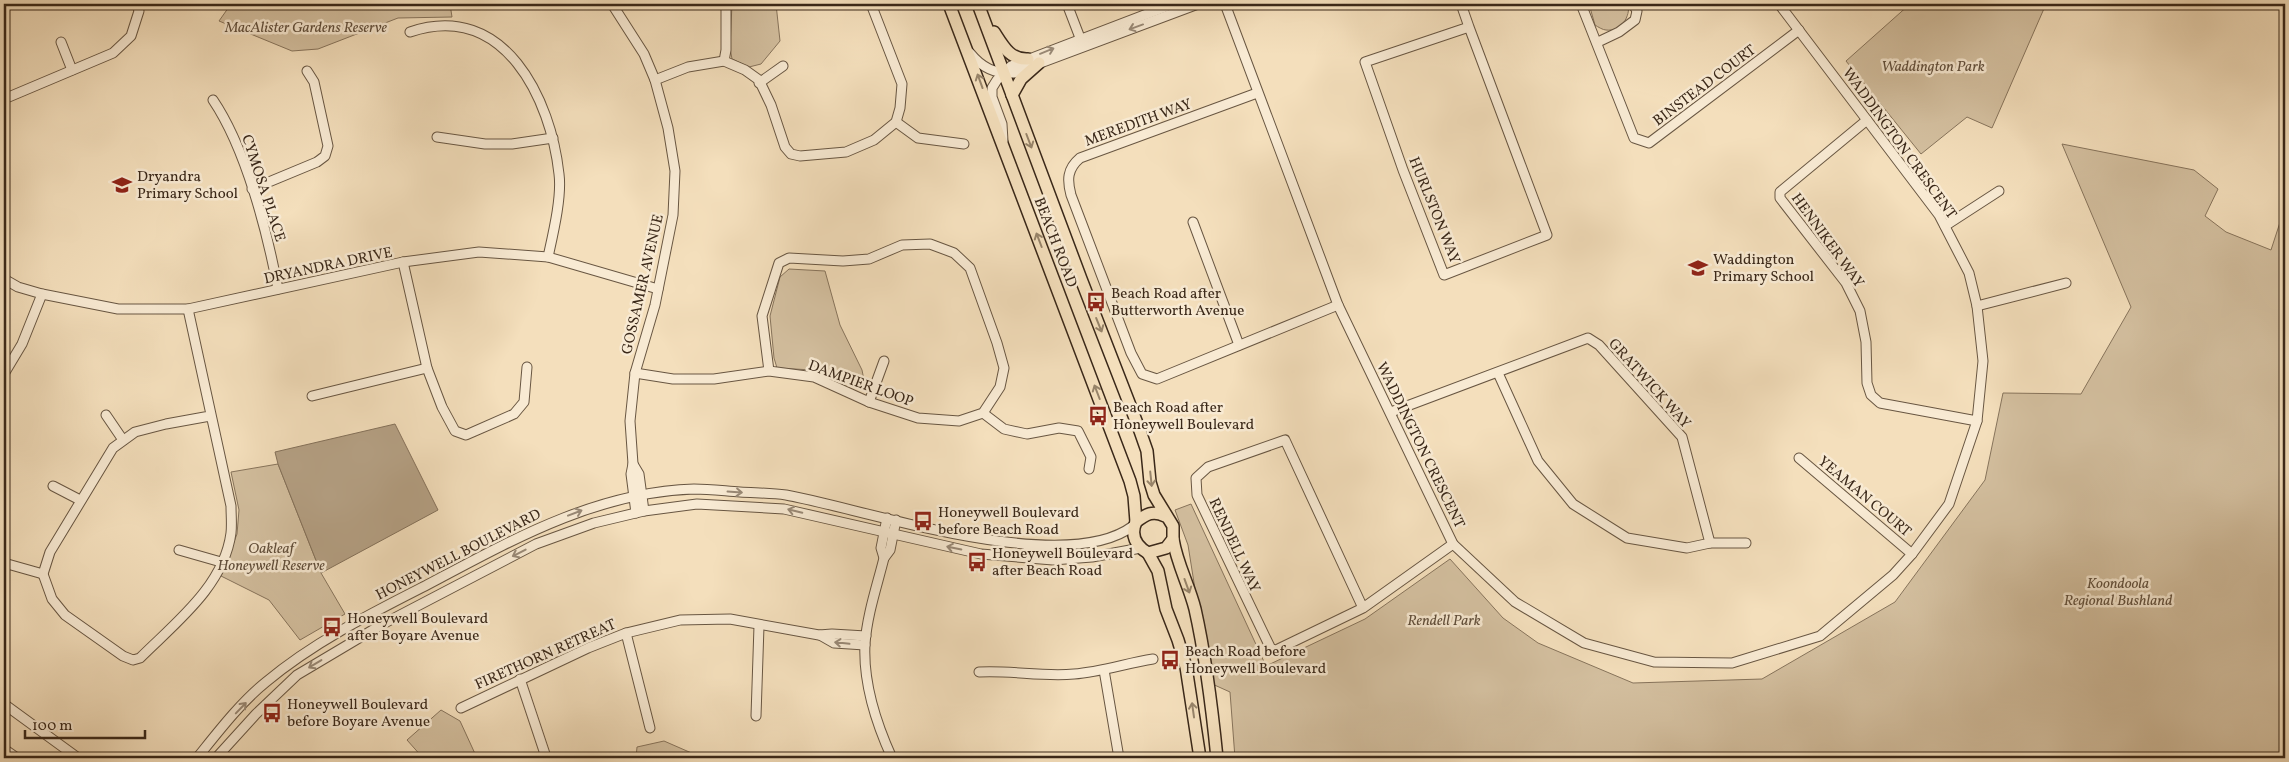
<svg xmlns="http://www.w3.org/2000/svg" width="2289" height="762" viewBox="0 0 2289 762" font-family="Vollkorn,serif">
	<rect width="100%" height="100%" fill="#f4dfbc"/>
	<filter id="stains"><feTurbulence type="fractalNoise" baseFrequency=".004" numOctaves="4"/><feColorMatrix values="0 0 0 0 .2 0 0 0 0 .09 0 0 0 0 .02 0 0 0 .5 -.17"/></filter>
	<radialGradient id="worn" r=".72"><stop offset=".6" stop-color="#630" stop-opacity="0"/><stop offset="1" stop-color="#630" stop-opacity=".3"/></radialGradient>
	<!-- green -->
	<g fill="#d4c0a0" stroke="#87745c">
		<polygon points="231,4 450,4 452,17 398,18 318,49 292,51 219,21"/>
		<polygon points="732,4 776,4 780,41 761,64 749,67 732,59 730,48"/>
		<path d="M 1589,4 L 1628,4 C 1631,16 1621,32 1606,30 C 1603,30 1598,27 1595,25 Z"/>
		<polygon points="1910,4 2046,4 1992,128 1967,117 1921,154 1846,61"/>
		<polygon points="2062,144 2194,170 2218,189 2205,216 2226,232 2271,250 2285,207 2285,758 1235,758 1230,692 1210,683 1188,545 1175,510 1191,504 1266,666 1365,619 1450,559 1503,618 1538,643 1633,683 1762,679 1895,602 1985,480 2003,393 2081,394 2131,307"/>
		<polygon points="789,269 825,271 840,325 862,370 864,380 856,387 812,370 777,368 774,358 770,316 780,277"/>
		<polygon points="278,464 321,573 345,614 300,640 269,600 221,576 237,534 239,510 231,472"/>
		<polygon points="441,710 460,721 477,758 423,758 407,740"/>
		<polygon points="664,741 703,758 636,758 637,747"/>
	</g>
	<!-- water -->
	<polygon fill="#b5a185" stroke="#84715a" points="395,424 438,510 321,573 278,464 275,452"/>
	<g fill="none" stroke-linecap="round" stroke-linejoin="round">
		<defs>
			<g id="minor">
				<polyline points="612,4 644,54 655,80 668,128 675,171 673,215 655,305 635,373 630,421 633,464 631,474 636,513"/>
				<polyline points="1067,4 1082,43"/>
				<polyline points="1225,4 1338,305 1453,544 1515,602 1584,643 1654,662 1732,663 1820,636 1893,575 1912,554 1949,504 1977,421 1983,361 1977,306 1969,273 1939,215 1779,4"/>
				<polyline points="1461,4 1469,27 1547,235 1444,275 1403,170 1365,62 1469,27"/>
				<polyline points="1581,4 1634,138 1649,143 1799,30"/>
				<path d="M 410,32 C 505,0 551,100 559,174 C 562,197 553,234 548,257"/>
				<polyline points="61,42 72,70"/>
				<polyline points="1598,42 1619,32 1635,20 1637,11 1633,4"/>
				<path d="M 970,53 C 982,68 995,74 1014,73 L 1198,4"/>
				<polyline points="724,61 726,50 726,4"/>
				<polyline points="655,80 688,67 724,61 745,70 759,80 771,105 785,147 791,154 800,156 846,152 874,140 896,122 900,108 902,84 871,4"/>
				<polyline points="759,83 783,66"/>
				<path d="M 1257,93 L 1080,158 C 1067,169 1067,180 1071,195 L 1131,353 L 1142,374 L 1157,379 L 1338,305"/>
				<polyline points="4,99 113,53 131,36 139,11 137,4"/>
				<path d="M 213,100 C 246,149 267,231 278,289"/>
				<polyline points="1867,120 1780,192 1780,198 1846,283 1860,311 1866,342 1867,383 1871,395 1880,403 1977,421"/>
				<polyline points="896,122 918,138 964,144"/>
				<polyline points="437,137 485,144 512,144 553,138"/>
				<polyline points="1003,141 1002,124 992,97 992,88 997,80 1011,66 1173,4"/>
				<polyline points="252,189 317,162 325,156 328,146 314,82 307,71"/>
				<polyline points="1193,222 1239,345"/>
				<polyline points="1945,226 1999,191"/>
				<polyline points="403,262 427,368 442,407 455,431 466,435 514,414 524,402 527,367"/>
				<polyline points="4,279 18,287 42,294 118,309 188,309 403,262 479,252 548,257 658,289"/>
				<polyline points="1977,306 2066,283"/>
				<path d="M 188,309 L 231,506 C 231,515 232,524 231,533 C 224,586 175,623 140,658 L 133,660 L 123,656 L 65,615 L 52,599 L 43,574 L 50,552 L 113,448 L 135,432 L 166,424 L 210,416"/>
				<polyline points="635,373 673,379 714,379 769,371 814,377 869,402 918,418 959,421 983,413 1000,387 1004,368 997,343 970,268 954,253 930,244 902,245 869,259 843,261 789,258 779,263 762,316 769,371"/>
				<polyline points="4,374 22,344 42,294"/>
				<polyline points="312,396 427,368"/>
				<polyline points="869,402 884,361"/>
				<polyline points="1391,412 1588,338 1599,345 1682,437 1710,543 1687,548 1627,538 1573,504 1538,461 1498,373"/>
				<polyline points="983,413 1004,429 1027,434 1059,428 1078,431 1091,457 1089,469"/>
				<polyline points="106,415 123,440"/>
				<polyline points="1799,458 1912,554"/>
				<polyline points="633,464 639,474 644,511"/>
				<polyline points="53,486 80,500"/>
				<path d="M 887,518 L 881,548 L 884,558 C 877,586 867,615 865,644 C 863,683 876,723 892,758"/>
				<polyline points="1710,543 1746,543"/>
				<polyline points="1028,547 1047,553 1065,553 1068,559"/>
				<polyline points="179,550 221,562"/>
				<polyline points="884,558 890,550 896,520"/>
				<polyline points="4,563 43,574"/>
				<polyline points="1363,608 1285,440 1208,467 1196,478 1197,495 1271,649 1276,650 1363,608 1453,544"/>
				<polyline points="626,633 650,728"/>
				<polyline points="820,635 834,643 865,645"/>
				<polyline points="1104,670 1119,758"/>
				<path d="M 979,672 C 1011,670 1042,677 1074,674 C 1101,672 1127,663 1153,659"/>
				<polyline points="520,679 546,757"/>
				<polyline points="4,704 78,758"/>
				<polyline points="461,708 588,648 626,633 680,620 730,619 819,635 832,634 866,636"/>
				<polyline points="756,716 759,626"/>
				<polyline points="4,749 17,758"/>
				<path d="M 197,758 C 218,732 240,703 266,682 C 314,642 370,614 425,586 C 510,541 595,492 694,489 C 709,489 725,491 740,492 C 755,493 771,493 786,495 C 868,510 1064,578 1133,526"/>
				<polyline points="216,758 256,714 297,675 381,625 536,544 594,523 644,511 697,504 784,509 981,554 1053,560 1092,557 1141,548"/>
			</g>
			<g id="major">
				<polyline points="949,4 1130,481 1134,496 1136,522"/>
				<path d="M 978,4 L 1081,279 L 1140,431 L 1147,451 L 1150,482 L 1154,495 L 1173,526 L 1173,539 L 1166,548 L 1148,553 C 1136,546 1130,535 1136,522 C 1146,514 1153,510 1165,516"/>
				<path d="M 994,32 C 1003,46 1010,60 1028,59"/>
				<polyline points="1012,95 1021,79 1039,63"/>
				<path d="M 1173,539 C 1177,564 1189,585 1195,609 C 1206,658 1212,708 1217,758"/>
				<polyline points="1148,553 1158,571 1166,609 1178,640 1186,667 1200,758"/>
			</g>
		</defs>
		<!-- minor casing -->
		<use href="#minor" stroke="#685642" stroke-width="11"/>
		<!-- major casing -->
		<use href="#major" stroke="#3a2819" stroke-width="14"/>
		<!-- minor -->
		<use href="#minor" stroke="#f8ead3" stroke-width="9"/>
		<!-- major -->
		<use href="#major" stroke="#f4dfbc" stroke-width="11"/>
	</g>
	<!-- one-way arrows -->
	<defs><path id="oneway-shaft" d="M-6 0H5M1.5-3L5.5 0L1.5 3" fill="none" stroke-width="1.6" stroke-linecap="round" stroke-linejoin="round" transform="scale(1.25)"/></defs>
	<g stroke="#998976">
		<use href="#oneway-shaft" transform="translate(1136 27) rotate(160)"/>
		<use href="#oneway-shaft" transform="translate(1047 51) rotate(-22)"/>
		<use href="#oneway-shaft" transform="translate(735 492) rotate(4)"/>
		<use href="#oneway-shaft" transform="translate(795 511) rotate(-166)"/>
		<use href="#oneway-shaft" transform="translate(575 513) rotate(-21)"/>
		<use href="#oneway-shaft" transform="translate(954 548) rotate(-168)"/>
		<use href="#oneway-shaft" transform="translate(519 553) rotate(153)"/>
		<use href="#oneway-shaft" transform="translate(842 643) rotate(-174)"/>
		<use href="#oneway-shaft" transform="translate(315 664) rotate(149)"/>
		<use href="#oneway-shaft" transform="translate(241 708) rotate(-46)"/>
	</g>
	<g stroke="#97846a">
		<use href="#oneway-shaft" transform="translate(980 81) rotate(-110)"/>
		<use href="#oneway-shaft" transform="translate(1029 141) rotate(69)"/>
		<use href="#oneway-shaft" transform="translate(1039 240) rotate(-111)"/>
		<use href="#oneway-shaft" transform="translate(1099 325) rotate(68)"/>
		<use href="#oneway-shaft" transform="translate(1097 392) rotate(-111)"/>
		<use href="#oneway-shaft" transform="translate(1151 479) rotate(84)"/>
		<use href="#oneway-shaft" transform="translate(1187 586) rotate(70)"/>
		<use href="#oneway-shaft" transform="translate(1193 710) rotate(-98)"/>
	</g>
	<!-- icons -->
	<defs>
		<symbol id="school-bare" viewBox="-9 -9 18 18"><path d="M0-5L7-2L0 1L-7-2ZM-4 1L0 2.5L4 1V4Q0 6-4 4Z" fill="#8f2418" stroke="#f8ead3" stroke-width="2.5" paint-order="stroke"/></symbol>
		<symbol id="bus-bare" viewBox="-9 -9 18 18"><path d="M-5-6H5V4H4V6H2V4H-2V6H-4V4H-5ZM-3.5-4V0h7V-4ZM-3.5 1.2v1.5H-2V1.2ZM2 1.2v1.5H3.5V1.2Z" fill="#8f2418" stroke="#f8ead3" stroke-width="2.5" paint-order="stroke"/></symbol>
	</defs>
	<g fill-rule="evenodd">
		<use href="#school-bare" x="108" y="171" width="28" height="28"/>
		<use href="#school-bare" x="1684" y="254" width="28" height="28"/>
		<use href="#bus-bare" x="1082" y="288" width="28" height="28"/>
		<use href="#bus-bare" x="1084" y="402" width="28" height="28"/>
		<use href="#bus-bare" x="909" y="507" width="28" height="28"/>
		<use href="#bus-bare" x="963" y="548" width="28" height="28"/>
		<use href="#bus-bare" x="318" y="613" width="28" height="28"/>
		<use href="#bus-bare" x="1156" y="646" width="28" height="28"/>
		<use href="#bus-bare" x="258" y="699" width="28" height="28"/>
	</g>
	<g text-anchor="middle" stroke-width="5" stroke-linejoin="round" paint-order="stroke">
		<!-- park labels -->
		<g font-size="15" font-style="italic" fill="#604e3b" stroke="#f8ead3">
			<text x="306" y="32">MacAlister Gardens Reserve</text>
			<text x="1933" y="71">Waddington Park</text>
			<text x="271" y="553">Oakleaf<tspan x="271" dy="17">Honeywell Reserve</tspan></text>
			<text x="2118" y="588">Koondoola<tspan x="2118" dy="17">Regional Bushland</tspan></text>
			<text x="1444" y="625">Rendell Park</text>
		</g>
		<!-- street labels -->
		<g font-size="15" fill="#3a2819" stroke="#f8ead3">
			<text transform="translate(1704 85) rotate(-37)" y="5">BINSTEAD COURT</text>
			<text transform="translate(1138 122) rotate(-20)" y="5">MEREDITH WAY</text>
			<text transform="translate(1900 143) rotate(54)" y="5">WADDINGTON CRESCENT</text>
			<text transform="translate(264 188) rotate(72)" y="5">CYMOSA PLACE</text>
			<text transform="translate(1435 210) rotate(68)" y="5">HURLSTON WAY</text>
			<text transform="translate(1828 240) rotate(54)" y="5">HENNIKER WAY</text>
			<text transform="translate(1056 242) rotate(69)" y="5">BEACH ROAD</text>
			<text transform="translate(328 265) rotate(-12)" y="5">DRYANDRA DRIVE</text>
			<text transform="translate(642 284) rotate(-77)" y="5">GOSSAMER AVENUE</text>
			<text transform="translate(861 383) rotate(20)" y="5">DAMPIER LOOP</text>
			<text transform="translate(1650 383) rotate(48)" y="5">GRATWICK WAY</text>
			<text transform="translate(1421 445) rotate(64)" y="5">WADDINGTON CRESCENT</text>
			<text transform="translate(1865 496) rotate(40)" y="5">YEAMAN COURT</text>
			<text transform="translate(1235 545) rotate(65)" y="5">RENDELL WAY</text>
			<text transform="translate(458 554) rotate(-27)" y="5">HONEYWELL BOULEVARD</text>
			<text transform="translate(545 654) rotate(-24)" y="5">FIRETHORN RETREAT</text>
		</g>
		<!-- poi labels -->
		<g font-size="15" fill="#3a2819" stroke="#f8ead3" text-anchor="start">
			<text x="137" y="181">Dryandra<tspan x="137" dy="17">Primary School</tspan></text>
			<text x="1713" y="264">Waddington<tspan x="1713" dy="17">Primary School</tspan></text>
			<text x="1111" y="298">Beach Road after<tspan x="1111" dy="17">Butterworth Avenue</tspan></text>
			<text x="1113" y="412">Beach Road after<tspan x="1113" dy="17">Honeywell Boulevard</tspan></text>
			<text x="938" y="517">Honeywell Boulevard<tspan x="938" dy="17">before Beach Road</tspan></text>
			<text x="992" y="558">Honeywell Boulevard<tspan x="992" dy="17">after Beach Road</tspan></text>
			<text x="347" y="623">Honeywell Boulevard<tspan x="347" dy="17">after Boyare Avenue</tspan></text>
			<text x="1185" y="656">Beach Road before<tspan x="1185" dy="17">Honeywell Boulevard</tspan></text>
			<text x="287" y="709">Honeywell Boulevard<tspan x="287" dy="17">before Boyare Avenue</tspan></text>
		</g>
	</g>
	<!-- margin -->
	<rect width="2289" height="762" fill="none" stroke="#f4dfbc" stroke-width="20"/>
	<rect x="5" y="5" width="2279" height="752" fill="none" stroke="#3a2819" stroke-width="2.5"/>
	<rect x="10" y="10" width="2269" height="742" fill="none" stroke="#3a2819"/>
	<!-- scale -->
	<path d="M25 730v8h120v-8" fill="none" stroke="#3a2819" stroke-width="2.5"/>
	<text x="32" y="730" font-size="15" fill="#3a2819" stroke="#f8ead3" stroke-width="4" paint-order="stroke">100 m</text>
	<rect width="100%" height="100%" filter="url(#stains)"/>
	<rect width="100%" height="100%" fill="url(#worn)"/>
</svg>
